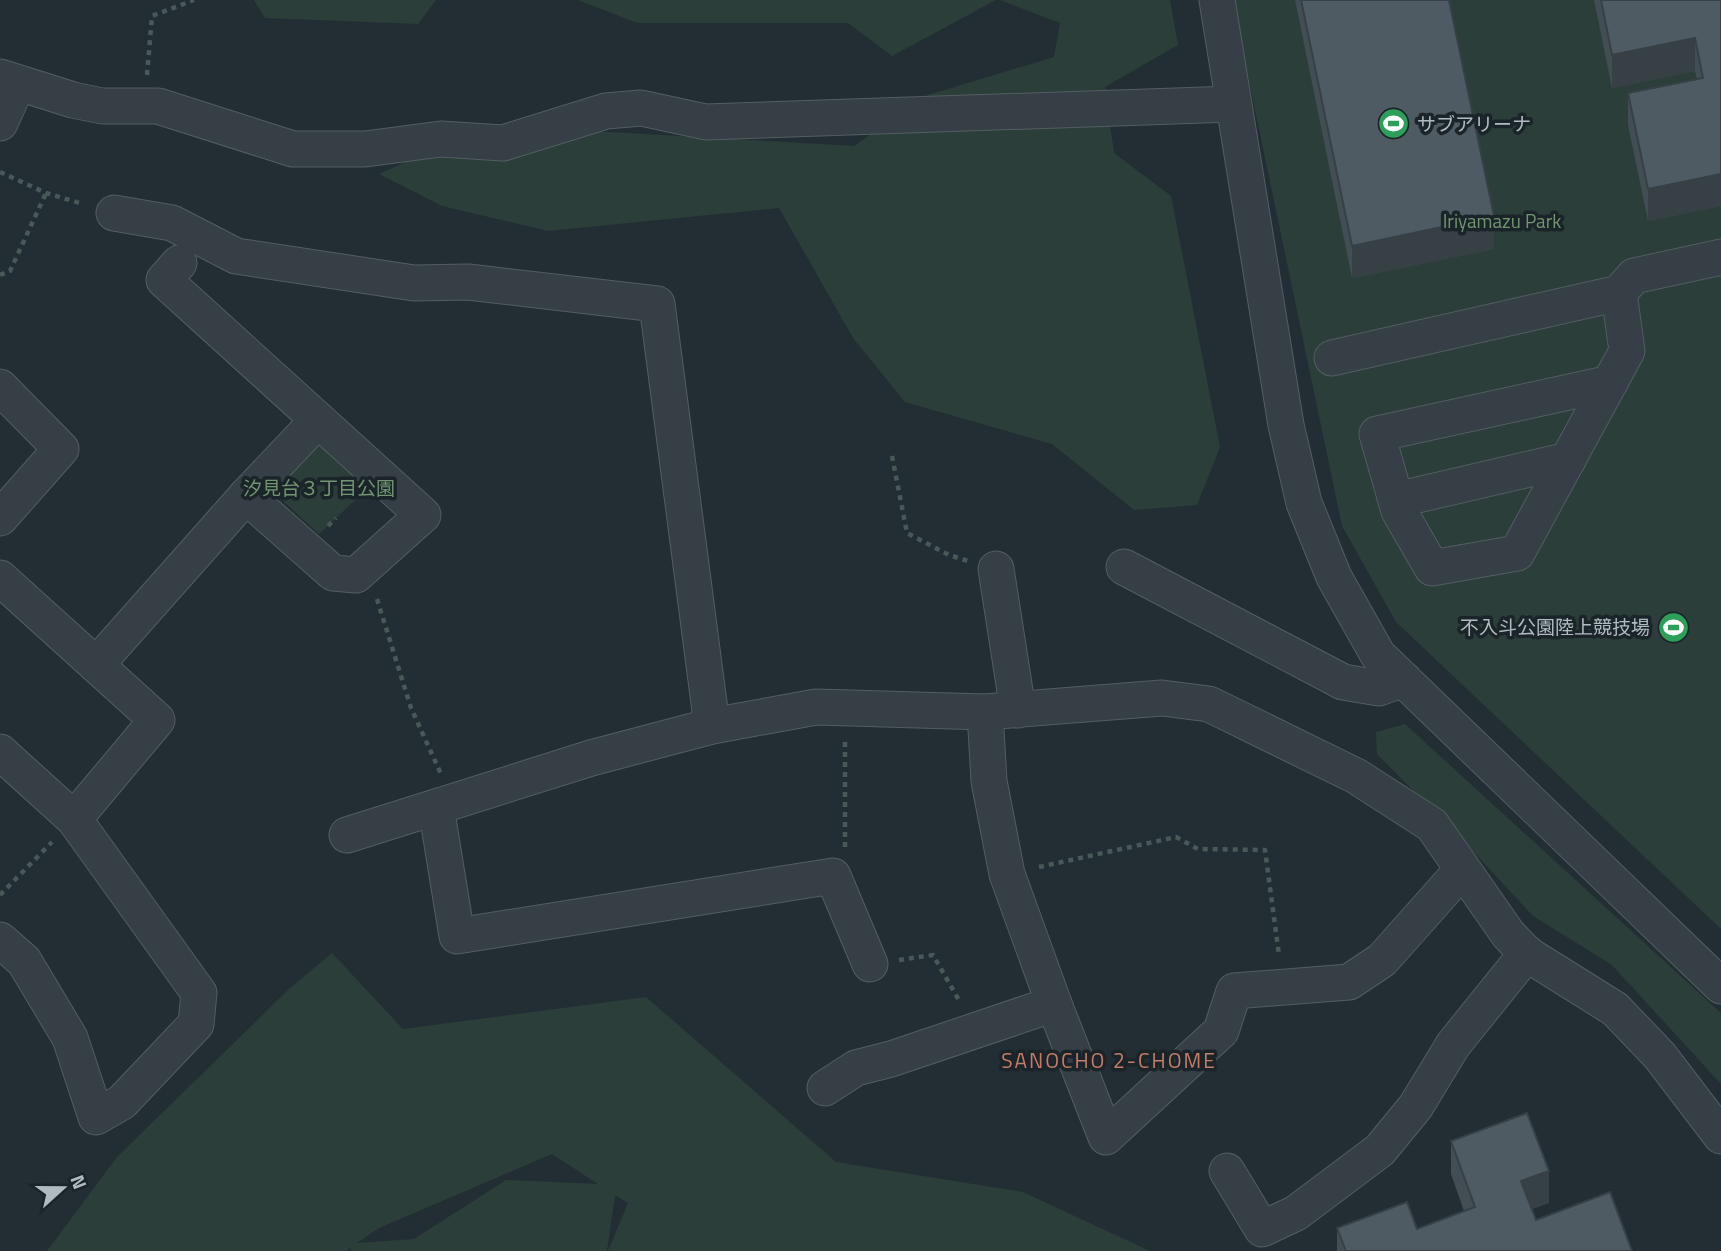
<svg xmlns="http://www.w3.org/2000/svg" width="1721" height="1251" viewBox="0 0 1721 1251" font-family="'Titillium Web','Noto Sans JP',sans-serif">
	<rect width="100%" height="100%" fill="#232e34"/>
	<!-- green -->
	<g fill="#2b3e39" fill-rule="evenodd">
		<polygon points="254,0 436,0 418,24 265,18"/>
		<polygon points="578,0 996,0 892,56 848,23 637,23"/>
		<polygon points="1000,0 1170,0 1178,45 1105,87 1114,153 1171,196 1220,447 1197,505 1134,510 1052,444 905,402 853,338 779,208 548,231 442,206 379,174 487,125 854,146 928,95 1054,57 1060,23"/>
		<polygon points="1232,0 1721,0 1721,929 1396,622 1342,526"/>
		<polygon points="316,437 368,488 319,534 268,487"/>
		<polygon points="1405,724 1721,1013 1721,1084 1612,965 1533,916 1470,848 1377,754 1376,732"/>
		<path d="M 332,953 L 403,1029 L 646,997 L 836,1162 L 1023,1192 L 1150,1251 L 608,1251 L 628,1203 L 615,1195 L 607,1251 L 351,1251 L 351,1248 L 346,1251 L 47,1251 L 117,1157 L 289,989 ZM 552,1154 L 598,1184 L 506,1180 L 414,1239 L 357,1243 L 379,1228 Z"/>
	</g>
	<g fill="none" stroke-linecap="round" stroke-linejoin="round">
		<defs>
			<g id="minor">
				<polyline points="1217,0 1286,425 1304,503 1334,577 1378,655 1721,986"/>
				<polyline points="0,77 73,100 102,106 158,106 293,149 365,149 441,139 503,143 606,111 641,108 706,122 1233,104"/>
				<polyline points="0,123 18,83"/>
				<polyline points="114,213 172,223 236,256 414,283 468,282 657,304 712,726"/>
				<polyline points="179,263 164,280 423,515 356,575 333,573 246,496"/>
				<polyline points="1332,358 1619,293 1634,276 1721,257"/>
				<polyline points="1610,383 1377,434 1399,511 1432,568 1517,553 1627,351 1619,293"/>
				<polyline points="0,387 61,449 0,518"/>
				<polyline points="1396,500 1568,460"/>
				<polyline points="1124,567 1343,682 1379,688 1403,679"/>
				<polyline points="996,569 1018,710"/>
				<polyline points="0,578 157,720 74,819"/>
				<polyline points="96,665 246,496 318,420"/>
				<polyline points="985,712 989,781 1007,874 1054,1004 1106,1137 1221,1031 1234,991 1349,982 1382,960 1462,870"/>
				<polyline points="0,752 74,819 199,993 196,1024 122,1102 96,1117 70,1038 24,961 0,940"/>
				<polyline points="436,807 457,936 833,876 870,964"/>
				<polyline points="347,835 591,758 712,726 816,707 985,712 1162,698 1209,704 1356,776 1432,825 1508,934 1527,954 1615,1009 1660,1056 1721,1136"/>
				<polyline points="825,1088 856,1068 891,1059 1054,1004"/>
				<polyline points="1227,1171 1262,1229 1296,1213 1380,1150 1416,1106 1453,1045 1527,953"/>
			</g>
		</defs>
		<!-- minor casing -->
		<use href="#minor" stroke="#535d62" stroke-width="37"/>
		<!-- path -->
		<g stroke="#485957" stroke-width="4.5" stroke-dasharray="5 5" stroke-linecap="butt">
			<polyline points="147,75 152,16 194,0"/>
			<polyline points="0,172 46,193 83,204"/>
			<polyline points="0,275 10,271 46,193"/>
			<polyline points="892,456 907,533 949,555 968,561"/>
			<polyline points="328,526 336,518"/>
			<polyline points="377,599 411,708 441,774"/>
			<polyline points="845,847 845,741"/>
			<polyline points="1039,867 1176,837 1198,849 1265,850 1279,955"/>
			<polyline points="0,895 52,842"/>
			<polyline points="899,960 933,955 960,1002"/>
		</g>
		<!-- minor -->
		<use href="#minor" stroke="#363f45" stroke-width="35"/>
	</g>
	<!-- wall -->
	<g fill="#434e54">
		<polygon points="1295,0 1449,0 1494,249 1352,278"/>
		<polygon points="1594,0 1721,0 1721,206 1648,221 1628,125 1628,93 1697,79 1695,71 1612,88"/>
		<polygon points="1451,1141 1549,1203 1532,1209 1536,1220 1632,1251 1337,1251 1337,1228 1417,1229 1464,1211 1451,1174"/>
	</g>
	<!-- shaded-wall -->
	<g fill="#374045">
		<polygon points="1695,38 1695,71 1612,88 1612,55"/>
		<polygon points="1721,174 1721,206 1648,221 1648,189"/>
		<polygon points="1494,216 1494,249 1352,278 1352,246"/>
		<polygon points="1549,1171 1549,1203 1521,1213 1521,1181"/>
	</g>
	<!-- building -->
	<g fill="#4e5b62" stroke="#374045" stroke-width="2">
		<polygon points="1301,0 1449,0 1494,216 1352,246"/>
		<polygon points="1601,0 1721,0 1721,174 1648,189 1628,93 1703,78 1695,38 1612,55"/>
		<polygon points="1527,1113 1549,1171 1521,1181 1536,1220 1610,1192 1632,1251 1346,1251 1337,1228 1407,1202 1417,1229 1475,1207 1451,1141"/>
	</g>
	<!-- icons -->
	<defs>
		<symbol id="stadium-disc" viewBox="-11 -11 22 22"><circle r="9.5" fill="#2e9e5b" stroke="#1b2429"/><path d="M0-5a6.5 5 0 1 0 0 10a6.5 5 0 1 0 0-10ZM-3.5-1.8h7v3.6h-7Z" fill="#fff"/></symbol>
	</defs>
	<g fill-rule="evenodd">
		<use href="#stadium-disc" x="1376" y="106" width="35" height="35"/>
		<use href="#stadium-disc" x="1656" y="610" width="35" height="35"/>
	</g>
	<g text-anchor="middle" stroke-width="7" stroke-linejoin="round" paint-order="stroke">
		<!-- poi labels -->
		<g font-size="19" fill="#b0bbc1" stroke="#1b2429" text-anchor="start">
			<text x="1417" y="131">サブアリーナ</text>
			<text x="1650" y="634" text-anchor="end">不入斗公園陸上競技場</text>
		</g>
		<!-- park labels -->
		<g font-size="19" fill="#729572" stroke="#1b2429">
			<text x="1502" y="228">Iriyamazu Park</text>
			<text x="319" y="495">汐見台３丁目公園</text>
		</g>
		<!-- neighbourhood labels -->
		<g font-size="21" letter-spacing="2" fill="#c47c69" stroke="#1b2429">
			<text x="1109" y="1068">SANOCHO 2-CHOME</text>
		</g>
	</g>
	<!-- north arrow -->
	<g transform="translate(63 1188) rotate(69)" stroke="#1b2429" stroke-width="5" paint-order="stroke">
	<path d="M0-5L12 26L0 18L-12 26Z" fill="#b0bbc1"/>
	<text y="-10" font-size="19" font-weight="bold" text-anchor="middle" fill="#b0bbc1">N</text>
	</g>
</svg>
